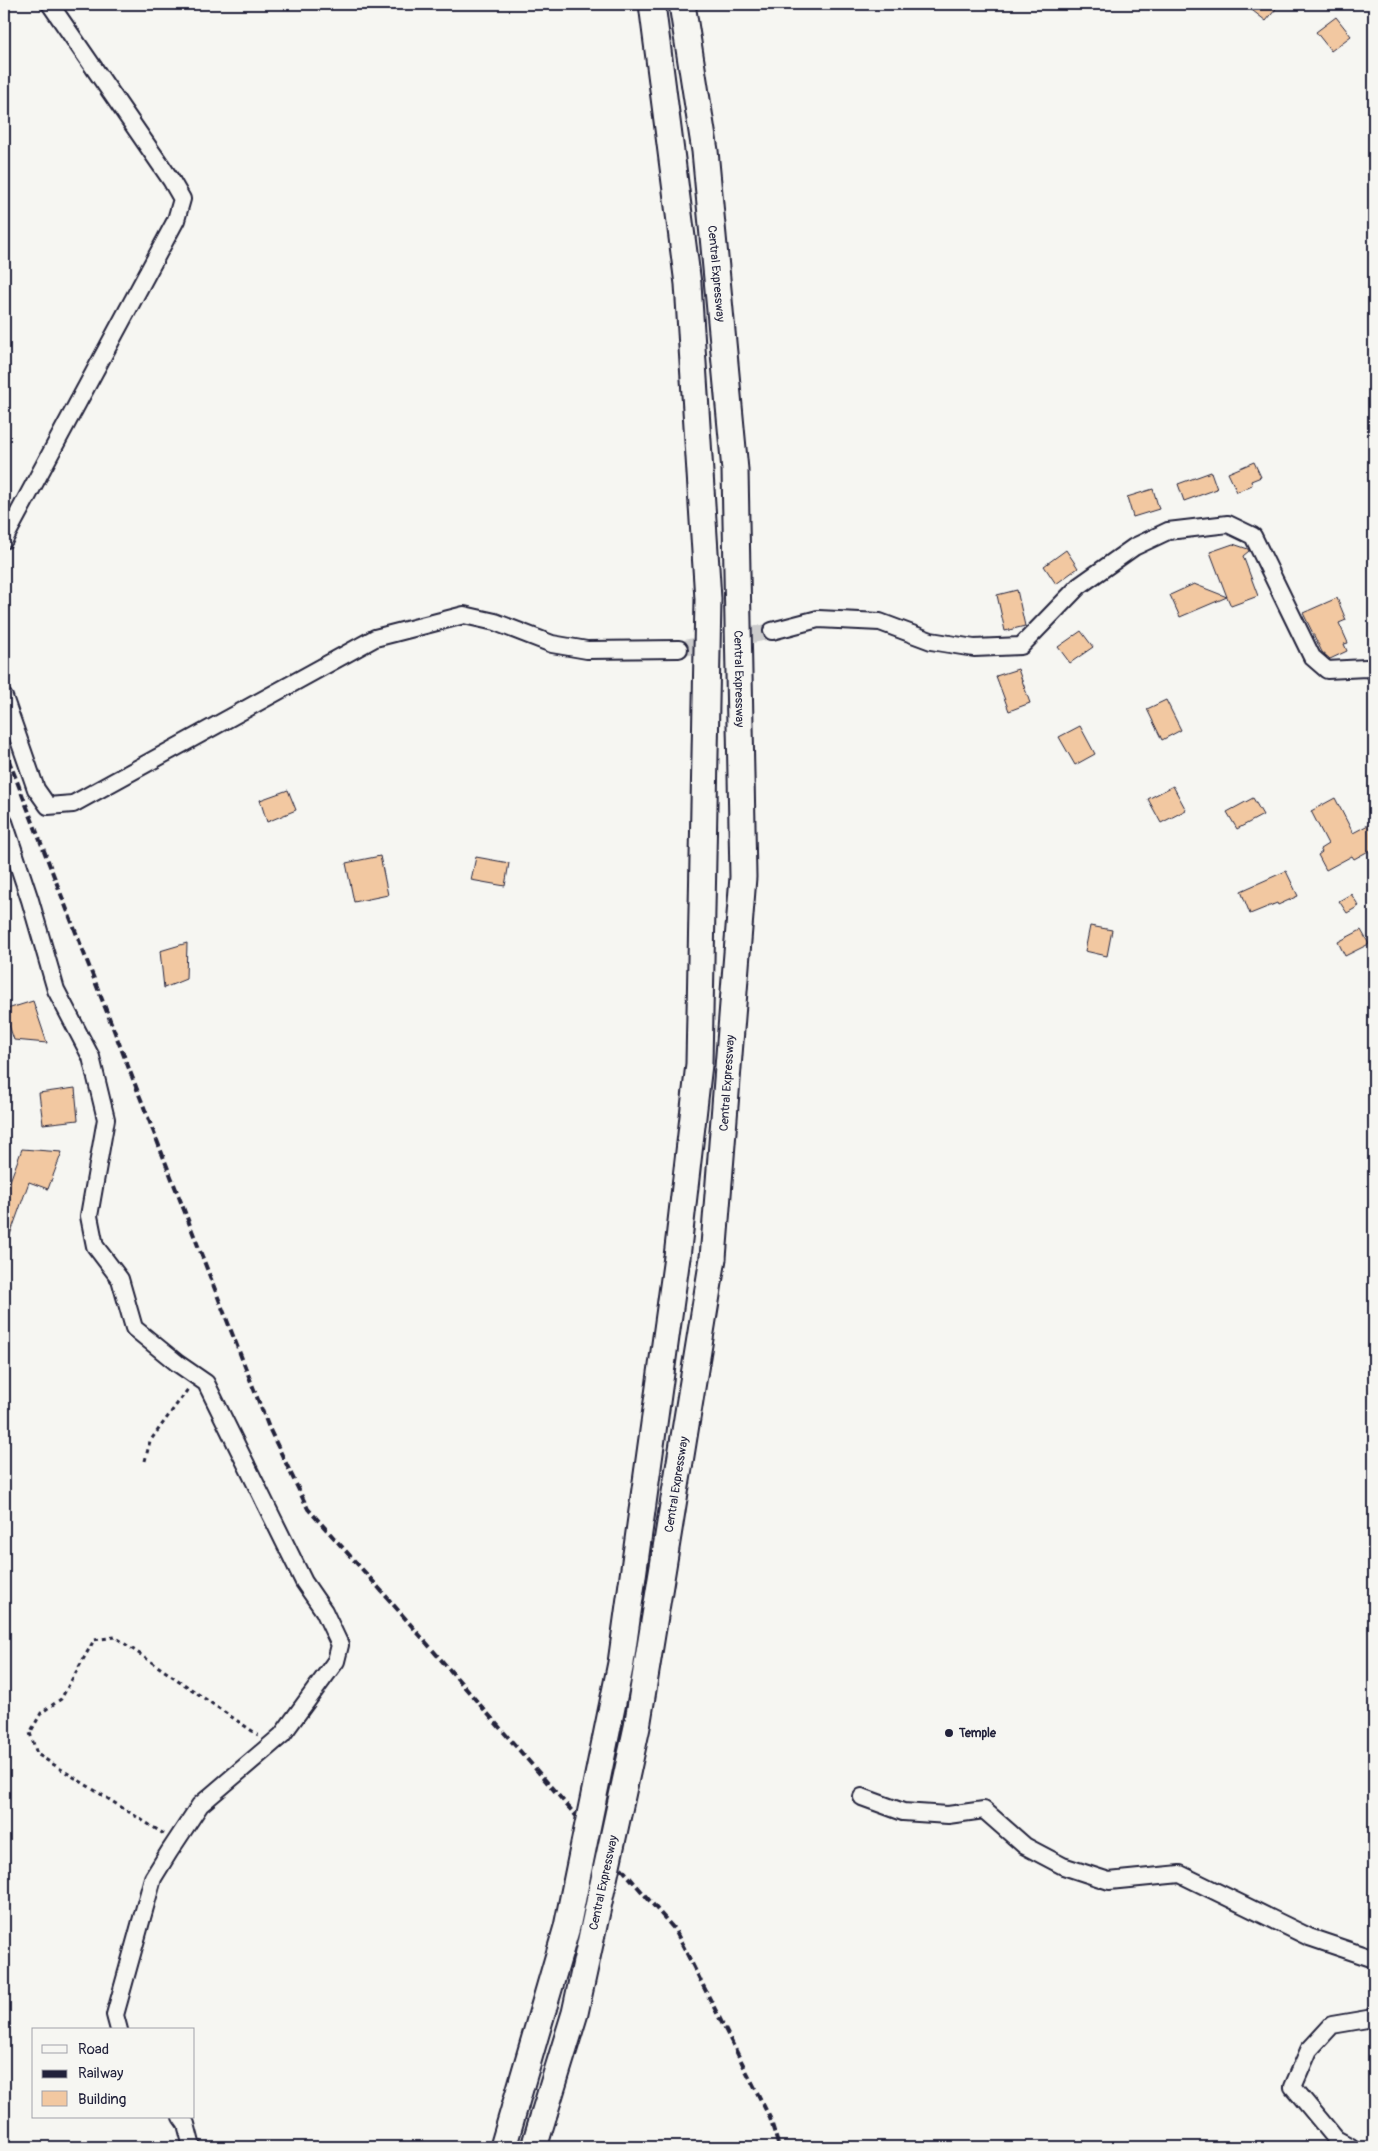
<svg xmlns="http://www.w3.org/2000/svg" width="1378" height="2151" viewBox="0 0 1378 2151" font-family="Pangolin,sans-serif">
	<rect width="100%" height="100%" fill="#f6f6f2"/>
	<filter id="ink" filterUnits="userSpaceOnUse"><feTurbulence type="fractalNoise" baseFrequency=".02" numOctaves="2"/><feDisplacementMap in="SourceGraphic" scale="10" xChannelSelector="R" yChannelSelector="G"/><feConvolveMatrix kernelMatrix="1 2 1 2 8 2 1 2 1" color-interpolation-filters="sRGB"/></filter>
	<g filter="url(#ink)">
		<!-- building -->
		<g fill="#f2c8a1" stroke="#22223b">
			<polygon points="1244,4 1280,4 1266,21"/>
			<polygon points="1336,17 1351,36 1331,51 1316,32"/>
			<polygon points="1254,462 1261,477 1251,481 1252,485 1237,492 1228,473"/>
			<polygon points="1211,472 1217,489 1184,501 1178,484"/>
			<polygon points="1153,489 1159,509 1133,517 1127,497"/>
			<polygon points="1233,544 1248,549 1249,551 1243,556 1258,596 1231,606 1227,597 1180,617 1170,595 1194,584 1227,597 1210,552"/>
			<polygon points="1066,550 1078,568 1056,584 1044,566"/>
			<polygon points="1017,590 1025,626 1005,631 997,595"/>
			<polygon points="1337,598 1346,620 1339,623 1348,643 1344,644 1347,651 1330,659 1322,652 1303,613"/>
			<polygon points="1081,631 1093,647 1070,663 1058,647"/>
			<polygon points="1018,669 1030,703 1009,711 996,676"/>
			<polygon points="1166,700 1181,730 1162,740 1147,709"/>
			<polygon points="1080,726 1095,754 1075,765 1059,737"/>
			<polygon points="1173,786 1186,810 1161,823 1148,799"/>
			<polygon points="288,790 296,810 267,822 260,800"/>
			<polygon points="1253,798 1263,815 1237,829 1227,812"/>
			<polygon points="1335,798 1353,833 1370,824 1374,833 1374,848 1354,859 1352,856 1326,870 1318,855 1322,852 1320,849 1328,844 1311,811"/>
			<polygon points="380,856 388,895 354,902 346,863"/>
			<polygon points="476,857 509,863 505,886 471,880"/>
			<polygon points="1286,871 1298,896 1278,905 1277,903 1250,914 1241,891"/>
			<polygon points="1351,894 1359,906 1347,913 1339,901"/>
			<polygon points="1090,926 1112,930 1107,956 1085,951"/>
			<polygon points="1361,930 1369,944 1345,956 1338,942"/>
			<polygon points="187,943 186,979 164,988 160,951"/>
			<polygon points="33,1001 47,1043 14,1040 4,1010"/>
			<polygon points="75,1088 78,1120 43,1124 39,1093"/>
			<polygon points="22,1149 62,1152 48,1189 29,1182 6,1246 4,1246 4,1197"/>
		</g>
		<g fill="none" stroke-linecap="round" stroke-linejoin="round">
			<!-- minor-tunnel -->
			<polyline stroke="#cccccd" stroke-width="16" stroke-dasharray="16 8" stroke-linecap="butt" points="679,649 772,631"/>
			<defs>
				<g id="minor">
					<polyline points="4,540 176,220 182,199 171,180 50,4"/>
					<polyline points="772,631 818,619 880,622 931,641 974,648 1021,646 1079,586 1134,547 1168,531 1228,524 1253,536 1312,657 1327,670 1366,668 1374,670"/>
					<polyline points="4,697 36,789 48,806 73,804 375,638 464,615 495,622 552,644 587,650 679,649"/>
					<polyline points="4,822 30,900 56,990 91,1057 106,1119 89,1216 95,1246 120,1279 134,1328 177,1363 206,1383 304,1582 324,1611 340,1645 336,1661 282,1735 200,1805 169,1852 153,1878 115,2015 119,2030"/>
					<polyline points="862,1797 903,1812 948,1815 984,1810 1025,1846 1063,1866 1109,1881 1180,1874 1309,1937 1374,1959"/>
					<polyline points="181,2117 186,2124 192,2147"/>
					<polyline points="1351,2147 1336,2139 1293,2087 1309,2050 1332,2025 1373,2018 1374,2015"/>
				</g>
				<g id="highway">
					<polyline points="652,4 688,284 708,599 699,1064 677,1257"/>
					<path id="s1" d="M 682,4 L 705,151 L 735,470 L 743,877 L 713,1258"/>
					<polyline points="503,2147 515,2106"/>
					<polyline points="534,2147 544,2114"/>
				</g>
			</defs>
			<!-- minor casing -->
			<use href="#minor" stroke="#22223b" stroke-width="20"/>
			<!-- highway casing -->
			<use href="#highway" stroke="#22223b" stroke-width="29"/>
			<!-- path -->
			<g stroke="#22223b" stroke-width="3" stroke-dasharray="4 4" stroke-linecap="butt">
				<polyline points="145,1461 150,1441 188,1389"/>
				<polyline points="164,1834 37,1754 30,1733 41,1713 61,1699 94,1640 115,1637 258,1735"/>
			</g>
			<!-- minor -->
			<use href="#minor" stroke="#f6f6f2" stroke-width="16"/>
			<!-- highway -->
			<use href="#highway" stroke="#f6f6f2" stroke-width="25"/>
			<!-- rail -->
			<polyline stroke="#22223b" stroke-width="4" stroke-dasharray="8 4" stroke-linecap="butt" points="4,748 269,1428 308,1509 378,1587 675,1930 770,2118 779,2147"/>
			<defs>
				<g id="highway-bridge">
					<polyline points="515,2106 567,1927 621,1663 677,1257"/>
					<path id="s2" d="M 544,2114 L 575,2013 L 637,1727 L 713,1258"/>
				</g>
			</defs>
			<!-- highway-bridge casing -->
			<use href="#highway-bridge" stroke="#22223b" stroke-width="29" stroke-linecap="butt"/>
			<!-- highway-bridge -->
			<use href="#highway-bridge" stroke="#f6f6f2" stroke-width="25"/>
		</g>
	</g>
	<!-- markers -->
	<circle fill="#22223b" stroke="#f6f6f2" stroke-width="2" cx="949" cy="1733" r="5"/>
	<g text-anchor="middle" stroke-width="4.5" stroke-linejoin="round" paint-order="stroke">
		<!-- street labels -->
		<g font-size="12" fill="#22223b" stroke="#f6f6f2">
			<text dy="4" stroke="none"><textPath href="#s1" startOffset="272">Central Expressway</textPath></text>
			<text dy="4" stroke="none"><textPath href="#s1" startOffset="678">Central Expressway</textPath></text>
			<text transform="translate(727 1083) rotate(-86)" y="4">Central Expressway</text>
			<text dy="4" stroke="none"><textPath href="#s2" startOffset="644">Central Expressway</textPath></text>
			<text dy="4" stroke="none"><textPath href="#s2" startOffset="239">Central Expressway</textPath></text>
		</g>
		<!-- poi labels -->
		<g font-size="12" font-weight="bold" fill="#22223b" stroke="#f6f6f2" text-anchor="start">
			<text x="959" y="1737">Temple</text>
		</g>
	</g>
	<!-- margin -->
	<rect width="1378" height="2151" fill="none" stroke="#f6f6f2" stroke-width="20"/>
	<rect x="10" y="10" width="1358" height="2131" fill="none" stroke="#22223b" stroke-width="2" filter="url(#ink)"/>
	<!-- legend -->
	<rect x="32" y="2028" width="162" height="90" fill="#f6f6f2" stroke="#a1a1a9"/>
	<rect x="42" y="2045" width="25" height="8" fill="#f6f6f2" stroke="#a1a1a9"/>
	<text x="78" y="2054" font-size="15" fill="#22223b">Road</text>
	<rect x="42" y="2070" width="25" height="8" fill="#22223b" stroke="#a1a1a9"/>
	<text x="78" y="2078" font-size="15" fill="#22223b">Railway</text>
	<rect x="42" y="2091" width="25" height="15" fill="#f2c8a1" stroke="#a1a1a9"/>
	<text x="78" y="2104" font-size="15" fill="#22223b">Building</text>
</svg>
